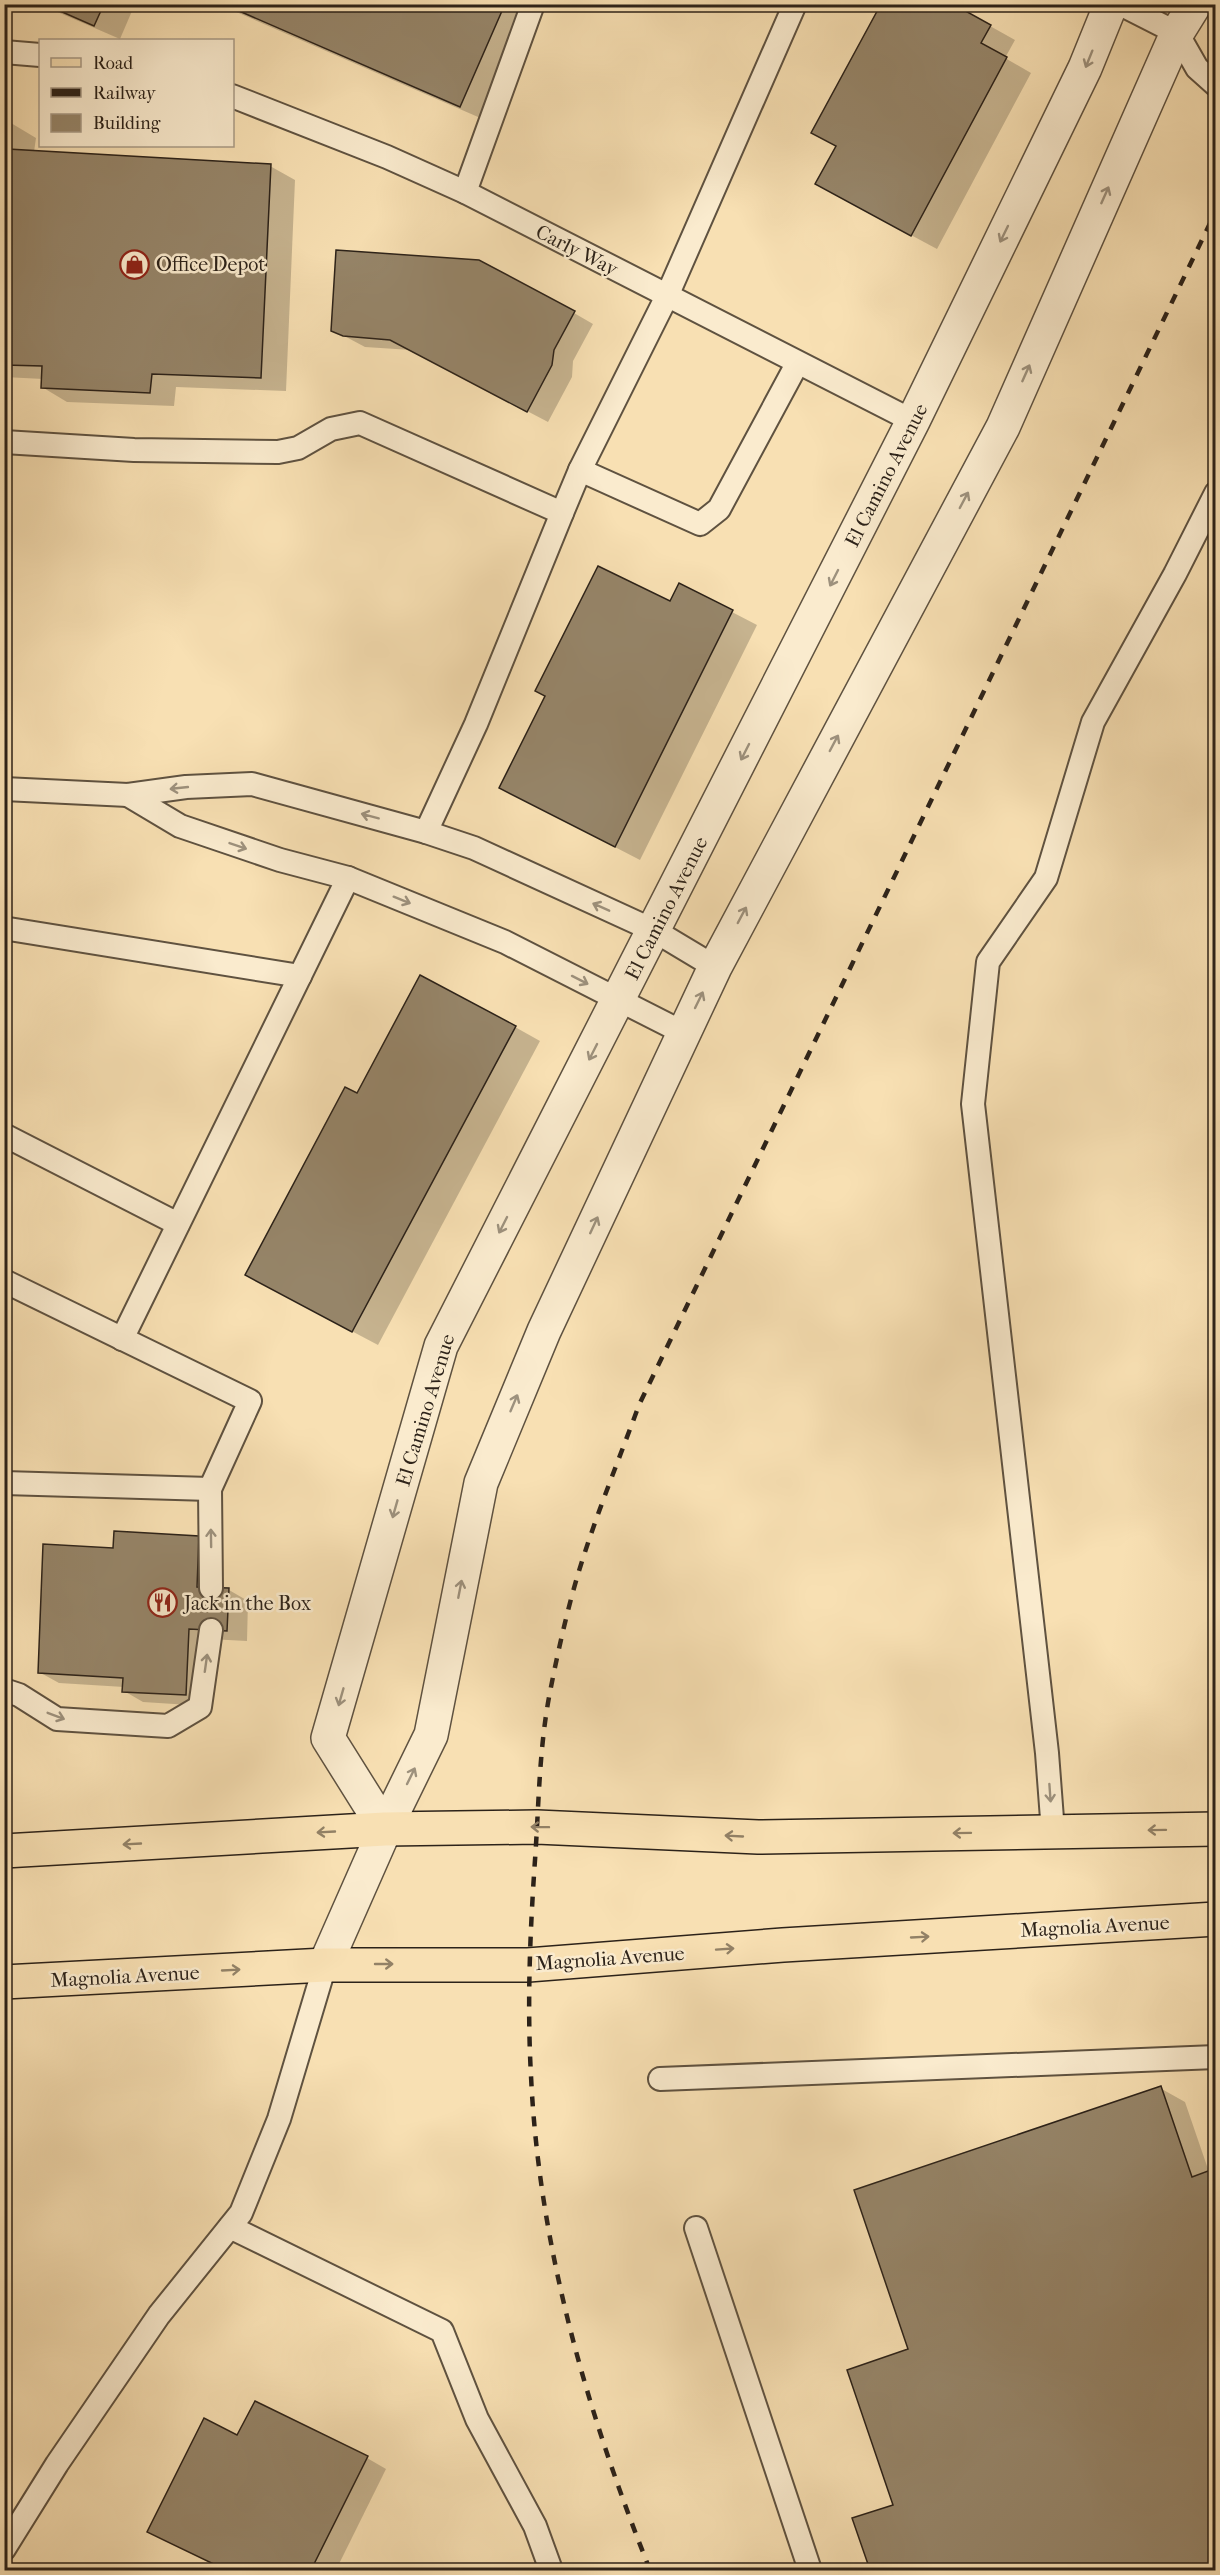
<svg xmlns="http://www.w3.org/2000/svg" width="1220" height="2575" viewBox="0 0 1220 2575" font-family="'IM FELL French Canon',serif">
	<rect width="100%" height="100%" fill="#f8e0b3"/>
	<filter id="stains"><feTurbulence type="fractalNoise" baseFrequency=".00333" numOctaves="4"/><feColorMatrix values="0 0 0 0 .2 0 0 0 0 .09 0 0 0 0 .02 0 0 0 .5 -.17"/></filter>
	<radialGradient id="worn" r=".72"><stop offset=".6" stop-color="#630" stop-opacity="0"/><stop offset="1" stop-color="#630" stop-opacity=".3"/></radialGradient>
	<!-- shadow -->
	<g fill="#0003">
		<polygon points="39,4 135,4 120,39"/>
		<polygon points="218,4 535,4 485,120"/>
		<polygon points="990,26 1015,40 1005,58 1031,73 937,249 842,198"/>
		<polygon points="4,123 11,123 36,138 34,152 270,166 295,180 286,391 176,387 174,406 67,402 42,387 43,379 4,377"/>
		<polygon points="574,313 593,324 573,361 572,377 548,422 411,350 365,347 333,330"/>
		<polygon points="680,585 757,625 640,860 501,788 670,603"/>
		<polygon points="515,1027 540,1041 378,1345 272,1289"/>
		<polygon points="199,1537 218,1548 216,1589 229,1590 248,1601 247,1641 209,1639 205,1706 143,1702 124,1691 124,1687 59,1683 39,1672 114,1549"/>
		<polygon points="1160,2088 1185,2102 1209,2172 1216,2170 1216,2570 872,2570 854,2519 895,2506 910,2350"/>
		<polygon points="238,2437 367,2458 386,2469 336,2570 226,2570 169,2542"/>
	</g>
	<!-- building -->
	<g fill="#968569" stroke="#2c2219" stroke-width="1.5">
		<polygon points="44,4 104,4 94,26"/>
		<polygon points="223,4 505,4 460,107"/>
		<polygon points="881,4 953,4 991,25 981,43 1007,57 911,236 815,184 836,146 811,133"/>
		<polygon points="4,122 11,122 8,149 271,164 261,378 152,374 150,393 41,388 42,366 4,365"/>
		<polygon points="336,250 479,260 575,311 554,350 552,365 527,412 390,340 343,336 331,331"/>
		<polygon points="598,566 670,601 679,583 733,610 615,847 499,788 545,696 535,691"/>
		<polygon points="420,975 516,1026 352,1332 245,1275 345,1087 357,1093"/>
		<polygon points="114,1531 199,1536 197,1587 229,1588 227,1631 189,1629 186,1695 122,1692 123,1678 38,1673 43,1544 113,1548"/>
		<polygon points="1161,2086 1192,2177 1216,2168 1216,2570 870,2570 852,2518 893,2505 847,2370 908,2349 854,2190"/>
		<polygon points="255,2401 368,2456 311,2570 226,2570 147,2532 204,2418 237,2435"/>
	</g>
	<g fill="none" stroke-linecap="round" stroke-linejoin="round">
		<defs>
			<g id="service">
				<polyline points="1120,4 1177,33 1197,68 1216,85"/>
				<polyline points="4,52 40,55"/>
				<polyline points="232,96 387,157 465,192 913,421"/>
				<polyline points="465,192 533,4"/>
				<polyline points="4,442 134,450 278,452 298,448 331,429 360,423 562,513 580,470 667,296 795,4"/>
				<polyline points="580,470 700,524 719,509 797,364"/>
				<polyline points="4,789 128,795 186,787 252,784 426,832 474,848 655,931 715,967"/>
				<polyline points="128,795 180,826 280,860 348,878 505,942 682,1032"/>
				<polyline points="426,832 476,724 562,513"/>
				<polyline points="4,932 9,929 300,976"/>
				<polyline points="4,1135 178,1224"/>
				<polyline points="4,1281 250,1401 210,1489 211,1588"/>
				<polyline points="122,1339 348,878"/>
				<polyline points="4,1483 210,1489"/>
				<polyline points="4,1690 19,1695 57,1719 168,1726 200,1707 211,1630"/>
				<polyline points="1053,1832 1047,1753 973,1104 988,962 1046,878 1093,722 1175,574 1216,493"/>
				<polyline points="660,2079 1216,2057"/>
				<polyline points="230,2227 442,2331 477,2419 535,2526 551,2570"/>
				<polyline points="696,2228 810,2570"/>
				<polyline points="4,2549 57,2464 159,2315 241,2213 279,2119 325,1965"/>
			</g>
			<g id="minor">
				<polyline points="385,1829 328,1738 441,1346 913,421 1085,68 1111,4"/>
				<polyline points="325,1965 385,1829 431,1735 481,1483 544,1331 715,967 1003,427 1177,33 1195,4"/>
			</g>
			<g id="primary">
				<polyline points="4,1851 385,1829 537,1827 758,1837 1216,1829"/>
				<polyline points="4,1982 325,1965 528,1965 783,1945 1216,1919"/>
			</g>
		</defs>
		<!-- service casing -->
		<use href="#service" stroke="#5f5240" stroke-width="26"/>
		<!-- minor casing -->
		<use href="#minor" stroke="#5f5240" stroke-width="36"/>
		<!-- primary casing -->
		<use href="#primary" stroke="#2c2219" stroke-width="36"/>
		<!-- service -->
		<use href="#service" stroke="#faebce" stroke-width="22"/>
		<!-- minor -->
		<use href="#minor" stroke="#faebce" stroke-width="33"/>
		<!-- primary -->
		<use href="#primary" stroke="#f8e0b3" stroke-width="33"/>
		<!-- rail -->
		<path stroke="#2c2219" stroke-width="4.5" stroke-dasharray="10 10" stroke-linecap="butt" d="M 650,2570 C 587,2412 539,2247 531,2076 C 527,2004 530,1932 535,1860 C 539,1803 539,1748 550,1692 C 559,1646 570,1597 585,1552 C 601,1503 621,1454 639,1405 L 1216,211"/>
	</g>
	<!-- one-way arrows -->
	<defs><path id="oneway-shaft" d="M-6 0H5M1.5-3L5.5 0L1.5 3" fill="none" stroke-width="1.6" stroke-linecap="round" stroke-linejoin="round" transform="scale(1.5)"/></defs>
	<g stroke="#9d917d">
		<use href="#oneway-shaft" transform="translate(1089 59) rotate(112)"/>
		<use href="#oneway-shaft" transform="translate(1105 195) rotate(-66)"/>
		<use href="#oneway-shaft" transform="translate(1004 234) rotate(116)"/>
		<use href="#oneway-shaft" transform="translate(1026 373) rotate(-66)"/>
		<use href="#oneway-shaft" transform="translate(964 500) rotate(-62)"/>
		<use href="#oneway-shaft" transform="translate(834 578) rotate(117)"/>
		<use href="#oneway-shaft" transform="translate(834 743) rotate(-62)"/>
		<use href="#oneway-shaft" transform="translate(745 752) rotate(117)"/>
		<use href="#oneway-shaft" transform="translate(179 788) rotate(174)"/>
		<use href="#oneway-shaft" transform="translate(370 816) rotate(-165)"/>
		<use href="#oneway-shaft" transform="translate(238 846) rotate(19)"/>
		<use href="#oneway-shaft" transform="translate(402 900) rotate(22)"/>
		<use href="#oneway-shaft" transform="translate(601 907) rotate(-156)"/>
		<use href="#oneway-shaft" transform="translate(742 915) rotate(-62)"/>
		<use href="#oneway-shaft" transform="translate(580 980) rotate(27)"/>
		<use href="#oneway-shaft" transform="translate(699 1000) rotate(-64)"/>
		<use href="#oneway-shaft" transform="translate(593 1052) rotate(117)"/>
		<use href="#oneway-shaft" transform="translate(503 1225) rotate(117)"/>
		<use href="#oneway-shaft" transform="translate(594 1225) rotate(-65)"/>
		<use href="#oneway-shaft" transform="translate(514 1403) rotate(-67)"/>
		<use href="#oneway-shaft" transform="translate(395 1509) rotate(106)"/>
		<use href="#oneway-shaft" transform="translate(211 1538) rotate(-91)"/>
		<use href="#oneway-shaft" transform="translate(460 1589) rotate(-79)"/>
		<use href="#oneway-shaft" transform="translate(206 1663) rotate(-82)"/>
		<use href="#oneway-shaft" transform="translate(341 1697) rotate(106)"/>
		<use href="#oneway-shaft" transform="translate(56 1716) rotate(21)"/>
		<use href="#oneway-shaft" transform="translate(411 1776) rotate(-64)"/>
		<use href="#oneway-shaft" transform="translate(1050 1793) rotate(86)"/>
	</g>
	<g stroke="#928166">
		<use href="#oneway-shaft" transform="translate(540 1827) rotate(-179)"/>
		<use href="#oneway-shaft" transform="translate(1157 1830) rotate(179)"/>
		<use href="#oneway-shaft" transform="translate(326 1832) rotate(177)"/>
		<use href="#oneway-shaft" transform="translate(962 1833) rotate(179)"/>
		<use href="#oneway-shaft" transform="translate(734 1836) rotate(-177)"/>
		<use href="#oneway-shaft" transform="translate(132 1844) rotate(177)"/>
		<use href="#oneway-shaft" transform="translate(920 1937) rotate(-3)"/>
		<use href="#oneway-shaft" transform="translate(725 1949) rotate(-4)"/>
		<use href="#oneway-shaft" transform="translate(384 1964)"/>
		<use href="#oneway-shaft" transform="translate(231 1970) rotate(-3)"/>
	</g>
	<!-- icons -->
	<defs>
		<symbol id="shop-ring" viewBox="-11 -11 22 22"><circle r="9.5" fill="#faebce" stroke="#8f2418" stroke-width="1.5"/><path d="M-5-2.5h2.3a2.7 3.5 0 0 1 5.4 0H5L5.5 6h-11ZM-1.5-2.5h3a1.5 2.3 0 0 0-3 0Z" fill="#8f2418"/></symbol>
		<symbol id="restaurant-ring" viewBox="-11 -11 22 22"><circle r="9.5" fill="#faebce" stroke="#8f2418" stroke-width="1.5"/><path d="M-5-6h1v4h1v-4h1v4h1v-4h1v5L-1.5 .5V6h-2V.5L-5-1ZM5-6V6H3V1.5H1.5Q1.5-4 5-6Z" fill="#8f2418"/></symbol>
	</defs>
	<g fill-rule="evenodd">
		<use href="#shop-ring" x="118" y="248" width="33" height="33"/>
		<use href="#restaurant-ring" x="146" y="1586" width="33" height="33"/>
	</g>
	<g text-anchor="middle" stroke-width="5" stroke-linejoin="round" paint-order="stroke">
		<!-- street labels -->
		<g font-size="20" fill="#2c2219" stroke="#faebce">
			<text transform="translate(577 250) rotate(27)" y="7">Carly Way</text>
			<text transform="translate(886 475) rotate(-63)" y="7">El Camino Avenue</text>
			<text transform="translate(666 908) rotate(-63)" y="7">El Camino Avenue</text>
			<text transform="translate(425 1410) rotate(-73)" y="7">El Camino Avenue</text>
			<text transform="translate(1095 1926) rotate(-3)" y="7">Magnolia Avenue</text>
			<text transform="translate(610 1958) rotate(-4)" y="7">Magnolia Avenue</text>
			<text transform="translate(125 1976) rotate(-3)" y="7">Magnolia Avenue</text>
		</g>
		<!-- poi labels -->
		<g font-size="20" fill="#2c2219" stroke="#faebce" text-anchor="start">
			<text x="156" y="271">Office Depot</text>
			<text x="184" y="1610">Jack in the Box</text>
		</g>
	</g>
	<!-- margin -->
	<rect width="1220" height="2575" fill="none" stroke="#f8e0b3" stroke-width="24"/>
	<rect x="6" y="6" width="1208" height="2563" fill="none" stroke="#2c2219" stroke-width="3"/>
	<rect x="12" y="12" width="1196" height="2551" fill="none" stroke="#2c2219" stroke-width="1.5"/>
	<!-- legend -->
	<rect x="39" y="39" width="195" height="108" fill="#faebce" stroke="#a89b86" stroke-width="1.5"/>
	<rect x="51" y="58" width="30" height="9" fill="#f8e0b3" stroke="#a89b86" stroke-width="1.5"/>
	<text x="93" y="69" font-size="18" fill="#2c2219">Road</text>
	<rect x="51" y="88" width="30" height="9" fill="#2c2219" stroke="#a89b86" stroke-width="1.5"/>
	<text x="93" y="99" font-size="18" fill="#2c2219">Railway</text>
	<rect x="51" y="114" width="30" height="18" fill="#968569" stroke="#a89b86" stroke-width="1.5"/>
	<text x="93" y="129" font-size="18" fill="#2c2219">Building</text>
	<rect width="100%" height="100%" filter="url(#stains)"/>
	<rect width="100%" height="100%" fill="url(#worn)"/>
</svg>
